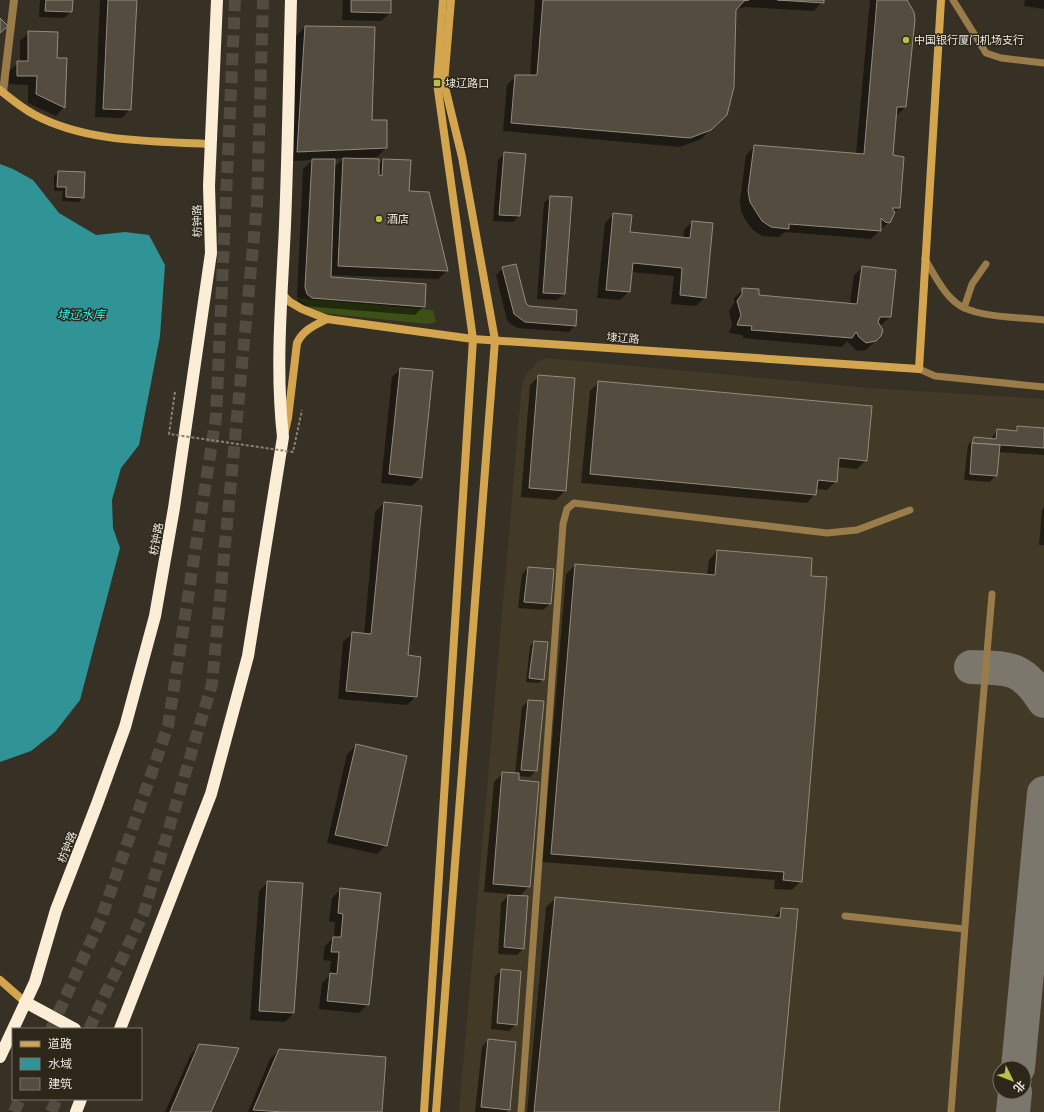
<svg xmlns="http://www.w3.org/2000/svg" width="1044" height="1112" viewBox="0 0 1044 1112" font-family="'IBM Plex Sans','Noto Sans SC',sans-serif">
	<rect width="100%" height="100%" fill="#373024"/>
	<!-- built -->
	<path fill="#423927" fill-rule="evenodd" d="M 547,358 L 871,388 L 1044,399 L 1044,1112 L 459,1112 L 522,383 L 526,375 L 539,361 ZM 1000,1068 L 1024,1068 L 1024,1092 L 1000,1092 Z"/>
	<!-- green -->
	<polygon fill="#3d5116" points="296,298 433,310 436,322 427,324 323,313 315,311"/>
	<!-- water -->
	<polygon fill="#309395" points="0,164 13,169 33,180 59,213 96,235 125,232 149,235 165,265 160,336 139,445 121,468 112,500 113,528 120,548 80,700 55,732 31,751 0,762"/>
	<!-- shadow -->
	<g fill="#0007" fill-rule="evenodd">
		<polygon points="40,0 72,0 71,12 64,18 39,17"/>
		<polygon points="100,0 136,0 130,109 122,118 95,117"/>
		<polygon points="343,0 390,0 390,13 381,21 342,20"/>
		<polygon points="535,0 823,0 814,11 746,7 735,9 726,114 701,139 680,147 503,131 507,85 516,76 530,76"/>
		<polygon points="870,0 905,0 906,107 896,116 892,156 899,208 893,214 889,222 871,239 785,232 779,237 762,236 753,230 746,221 741,211 740,200 746,155 755,146 856,154"/>
		<polygon points="1025,0 1044,0 1044,9 1024,6"/>
		<path d="M 305,27 L 371,121 L 386,148 L 377,157 L 356,158 L 356,159 L 378,165 L 383,160 L 408,192 L 447,271 L 438,279 L 330,275 L 330,278 L 424,306 L 415,315 L 303,306 L 298,303 L 297,296 L 303,169 L 313,160 L 288,161 L 296,36 ZM 344,158 L 333,168 L 334,159 Z"/>
		<polygon points="29,32 56,59 64,107 56,116 28,103 28,85 9,84 9,71 20,62 20,41"/>
		<polygon points="505,153 519,216 513,222 493,221 498,160"/>
		<polygon points="58,172 83,197 79,202 62,201 63,191 54,191 54,176"/>
		<polygon points="551,197 564,294 557,300 537,299 544,203"/>
		<polygon points="614,214 629,233 683,239 684,230 692,222 705,297 696,306 671,304 674,276 631,272 629,291 620,300 597,298 605,223"/>
		<polygon points="863,267 890,317 881,325 879,325 875,341 866,350 857,351 847,341 842,347 743,338 743,335 729,333 732,325 729,311 734,303 734,298 743,290 758,296 850,304 854,275"/>
		<polygon points="503,268 528,307 575,325 569,332 518,328 512,325 507,320 496,275"/>
		<polygon points="401,369 421,477 412,486 381,483 392,377"/>
		<polygon points="539,376 565,491 556,500 521,497 530,385"/>
		<polygon points="599,382 866,460 857,469 837,467 836,481 827,490 816,489 815,494 807,503 581,483 590,391"/>
		<polygon points="1018,427 1044,429 1044,455 998,452 996,475 990,482 964,480 968,445 974,438 991,439 997,430 1013,432"/>
		<polygon points="384,503 407,656 416,696 407,705 338,699 343,642 352,634 364,635 375,512"/>
		<polygon points="1044,507 1044,545 1039,545 1042,510"/>
		<polygon points="717,551 809,577 801,881 792,890 774,889 775,880 542,862 566,574 575,565 707,575 709,560"/>
		<polygon points="528,568 550,604 543,610 518,608 522,574"/>
		<polygon points="534,642 543,679 539,683 526,682 530,646"/>
		<polygon points="528,701 536,771 530,777 518,776 529,886 519,897 524,948 517,955 498,954 501,903 510,894 484,892 494,782 503,773 515,774 522,707"/>
		<polygon points="356,746 386,845 377,854 327,843 347,754"/>
		<polygon points="268,882 294,1013 285,1022 250,1020 259,891"/>
		<polygon points="341,889 368,1004 359,1013 319,1009 322,983 329,976 331,961 323,960 325,946 334,937 335,922 329,922 332,898"/>
		<polygon points="555,899 773,918 782,909 778,1112 527,1112 546,907"/>
		<polygon points="502,970 516,1024 509,1031 491,1029 495,976"/>
		<polygon points="488,1040 509,1109 506,1112 475,1112 482,1047"/>
		<polygon points="200,1045 210,1112 165,1112 191,1054"/>
		<polygon points="279,1050 381,1112 248,1112 270,1059"/>
	</g>
	<g fill="none" stroke-linecap="round" stroke-linejoin="round">
		<!-- taxiway -->
		<g stroke="#7c776c" stroke-width="34">
			<path d="M 971,667 C 1009,668 1022,666 1044,701"/>
			<polyline points="1018,1068 1044,793"/>
			<polyline points="1013,1112 1015,1092"/>
		</g>
	</g>
	<!-- building -->
	<g fill="#544d3f" stroke="#938b7d">
		<polygon points="46,0 73,0 72,12 45,11"/>
		<polygon points="108,0 137,0 131,110 103,109"/>
		<polygon points="351,0 391,0 391,13 351,12"/>
		<polygon points="543,0 749,0 744,1 736,10 734,87 727,115 711,130 690,138 511,123 515,75 537,75"/>
		<polygon points="777,0 824,0 824,3"/>
		<polygon points="877,0 907,0 914,12 915,20 906,107 897,107 893,155 904,157 900,208 892,208 895,212 890,223 885,222 881,218 881,231 789,224 789,229 771,227 762,221 750,202 748,191 754,145 864,154"/>
		<polygon points="0,18 8,26 0,33"/>
		<polygon points="305,26 375,27 372,120 387,120 387,148 297,152"/>
		<polygon points="28,31 58,32 57,58 67,58 65,108 36,94 37,76 17,76 17,61 28,61"/>
		<polygon points="504,152 526,154 520,216 499,215"/>
		<polygon points="343,158 379,159 379,175 382,176 383,159 411,160 409,191 429,192 448,271 338,266"/>
		<polygon points="312,159 335,159 331,277 426,284 425,307 312,298 307,294 305,287"/>
		<polygon points="58,171 85,172 84,198 66,197 66,187 57,187"/>
		<polygon points="550,196 572,197 565,294 543,293"/>
		<polygon points="613,213 632,215 630,232 690,238 692,221 713,223 706,298 680,295 682,268 633,263 630,292 606,290"/>
		<polygon points="516,264 526,303 529,306 577,310 576,326 525,322 514,314 502,267"/>
		<polygon points="862,266 896,270 891,317 880,317 878,322 883,330 881,336 876,341 866,343 859,337 856,332 852,338 751,330 752,326 737,325 741,315 737,301 742,294 742,288 759,289 759,295 857,304"/>
		<polygon points="400,368 433,371 422,478 389,474"/>
		<polygon points="538,375 575,378 566,491 529,488"/>
		<polygon points="598,381 872,406 867,461 839,458 837,482 818,480 816,495 590,474"/>
		<polygon points="1017,426 1044,428 1044,448 972,443 974,437 996,439 997,429 1017,431"/>
		<polygon points="972,443 1000,445 997,476 970,474"/>
		<polygon points="384,502 422,506 408,655 421,657 417,697 346,691 352,632 371,634"/>
		<polygon points="717,550 812,558 811,576 827,577 802,882 783,880 784,872 551,854 575,564 715,575"/>
		<polygon points="528,567 554,569 551,604 524,602"/>
		<polygon points="534,641 548,642 544,680 529,678"/>
		<polygon points="528,700 544,701 537,771 521,770"/>
		<polygon points="356,744 407,756 387,846 335,835"/>
		<polygon points="502,772 519,773 519,780 539,782 530,887 493,884"/>
		<polygon points="267,881 303,883 294,1013 259,1011"/>
		<polygon points="340,888 381,893 369,1005 327,1001 330,973 337,974 339,952 331,952 333,937 341,937 343,914 338,913"/>
		<polygon points="508,895 528,896 524,949 504,947"/>
		<polygon points="555,897 780,918 781,908 798,909 779,1112 534,1112"/>
		<polygon points="501,969 521,971 517,1025 497,1023"/>
		<polygon points="488,1039 516,1042 510,1110 481,1107"/>
		<polygon points="199,1044 239,1048 211,1112 170,1112"/>
		<polygon points="279,1049 386,1057 382,1112 284,1112 253,1110"/>
	</g>
	<g fill="none" stroke-linecap="round" stroke-linejoin="round">
		<!-- highway-tunnel -->
		<g stroke="#524b40" stroke-width="12" stroke-dasharray="12 6" stroke-linecap="butt">
			<polyline points="51,1029 101,919 168,726 216,417 235,0"/>
			<polyline points="89,1029 144,912 212,684 257,204 263,0"/>
			<polyline points="14,1112 20,1099"/>
			<polyline points="51,1112 57,1099"/>
		</g>
		<!-- lane -->
		<g stroke="#997c49" stroke-width="7">
			<polyline points="953,0 986,53 1001,58 1044,63"/>
			<path d="M 925,259 C 934,274 942,291 955,302 C 972,318 1020,317 1044,320"/>
			<polyline points="964,308 972,284 986,264"/>
			<polyline points="919,369 935,376 1044,387"/>
			<polyline points="845,916 964,929"/>
			<polyline points="521,1112 563,524 567,509 574,503 827,533 857,530 910,510"/>
			<polyline points="951,1112 974,807 992,594"/>
		</g>
		<!-- street -->
		<polyline stroke="#997c49" stroke-width="8" points="3,92 14,0"/>
		<!-- secondary -->
		<g stroke="#d4a54f" stroke-width="8">
			<path d="M 0,90 C 11,99 22,108 35,115 C 88,143 153,141 211,144"/>
			<polyline points="281,293 290,302 302,309 327,319 473,339 919,369 941,0"/>
			<path d="M 285,431 L 288,418 L 297,343 C 303,330 315,325 327,319"/>
			<polyline points="0,980 25,1002"/>
			<polyline points="424,1112 473,339 437,83 443,0"/>
			<polyline points="436,1112 495,340 462,157 444,83 451,0"/>
		</g>
		<!-- highway -->
		<g stroke="#fbedd6" stroke-width="12">
			<polyline points="25,1002 75,1029"/>
			<path d="M 120,1029 L 211,794 L 248,656 L 283,437 C 275,366 282,296 285,225 C 288,150 289,75 291,0"/>
			<polyline points="0,1057 35,982 56,910 97,804 125,727 155,616 174,508 211,253 209,186 217,0"/>
			<polyline points="76,1112 81,1099"/>
		</g>
		<!-- path-bridge -->
		<polyline stroke="#888278" stroke-width="2" stroke-dasharray="3 2" stroke-linecap="butt" points="175,392 169,434 293,452 302,410"/>
	</g>
	<!-- markers -->
	<g fill="#bac045" stroke="#2d271a" stroke-width="1.5">
		<circle cx="906" cy="40" r="4"/>
		<rect x="433" y="79" width="8" height="8" rx="2"/>
		<circle cx="379" cy="219" r="4"/>
	</g>
	<g text-anchor="middle" stroke-width="3" stroke-linejoin="round" paint-order="stroke">
		<!-- poi labels -->
		<g font-size="11" fill="#eae6de" stroke="#2d271a" text-anchor="start">
			<text x="914" y="44">中国银行厦门机场支行</text>
			<text x="445" y="87">埭辽路口</text>
			<text x="387" y="223">酒店</text>
		</g>
		<!-- street labels -->
		<g font-size="11" fill="#eae6de" stroke="#2d271a">
			<text transform="translate(197 221) rotate(-91)" y="4">枋钟路</text>
			<text transform="translate(623 338) rotate(4)" y="4">埭辽路</text>
			<text transform="translate(156 539) rotate(-80)" y="4">枋钟路</text>
			<text transform="translate(67 847) rotate(-68)" y="4">枋钟路</text>
		</g>
		<!-- water labels -->
		<g font-size="12" font-style="italic" fill="#2aeff2" stroke="#2d271a">
			<text x="81" y="319">埭辽水库</text>
		</g>
	</g>
	<!-- legend -->
	<rect x="12" y="1028" width="130" height="72" fill="#2d271a" stroke="#797368"/>
	<rect x="20" y="1041" width="20" height="6" fill="#d4a54f" stroke="#797368"/>
	<text x="48" y="1048" font-size="12" fill="#eae6de">道路</text>
	<rect x="20" y="1058" width="20" height="12" fill="#309395" stroke="#797368"/>
	<text x="48" y="1068" font-size="12" fill="#eae6de">水域</text>
	<rect x="20" y="1078" width="20" height="12" fill="#544d3f" stroke="#797368"/>
	<text x="48" y="1088" font-size="12" fill="#eae6de">建筑</text>
	<!-- north arrow -->
	<g transform="translate(1012 1080) rotate(133)"><circle r="19" fill="#2d271a" stroke="#797368"/>
	<path d="M0-3L7 15L0 10L-7 15Z" fill="#bac045"/>
	<text y="-6" font-size="11" font-weight="bold" text-anchor="middle" fill="#eae6de">北</text>
	</g>
</svg>
